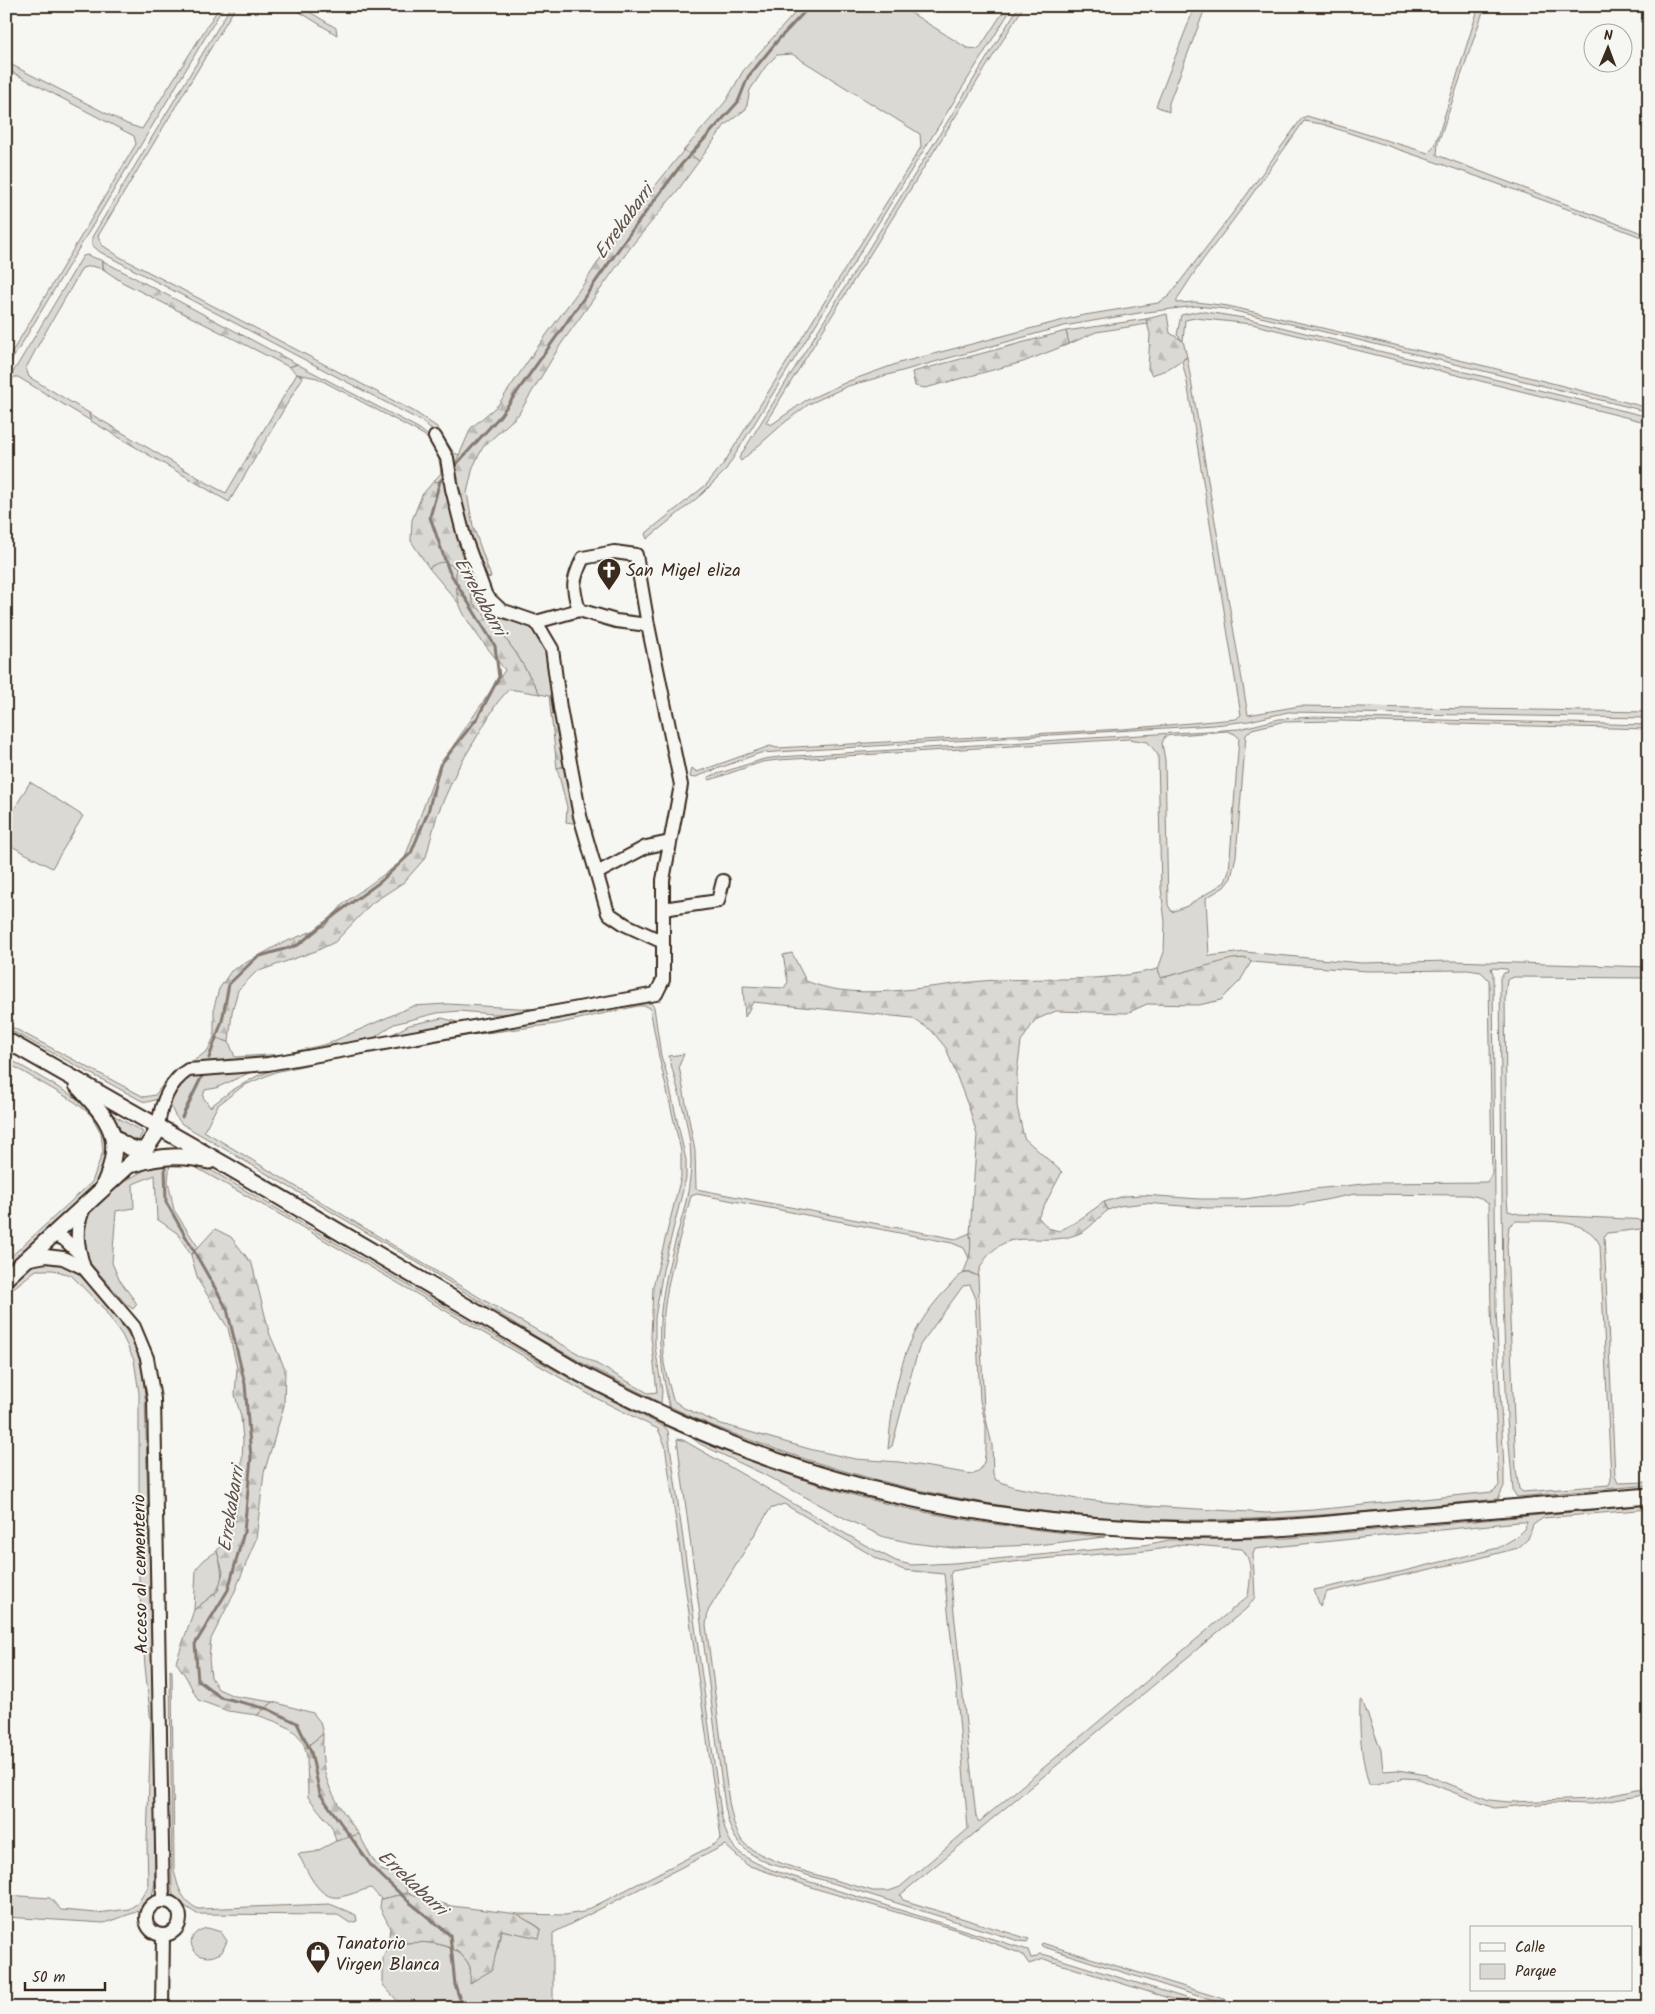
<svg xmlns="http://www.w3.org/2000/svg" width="1655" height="2014" viewBox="0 0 1655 2014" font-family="Kalam,sans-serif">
	<defs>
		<pattern id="forest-firs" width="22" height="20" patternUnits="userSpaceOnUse" patternTransform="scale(1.25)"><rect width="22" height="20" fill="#dad9d3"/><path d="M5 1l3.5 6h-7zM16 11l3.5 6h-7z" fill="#bcbab5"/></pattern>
	</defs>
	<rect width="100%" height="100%" fill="#f6f6f2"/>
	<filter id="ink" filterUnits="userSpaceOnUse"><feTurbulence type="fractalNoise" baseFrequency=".02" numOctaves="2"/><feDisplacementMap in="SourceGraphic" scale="10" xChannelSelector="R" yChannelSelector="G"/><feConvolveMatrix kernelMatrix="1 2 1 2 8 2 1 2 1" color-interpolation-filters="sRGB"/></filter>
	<g filter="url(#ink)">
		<!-- green -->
		<g fill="#dad9d3" stroke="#8a8278" fill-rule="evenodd">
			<polygon points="220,6 224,6 6,370 6,362 136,144 134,136 6,69 6,62 127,124 142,129"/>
			<polygon points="231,6 236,6 98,236 102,245 120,257 415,412 437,427 454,453 460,455 454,467 437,435 421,421 100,252 92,245 92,237"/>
			<polygon points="290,6 300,6 336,28 337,35"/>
			<polygon points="801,6 900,6 967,48 979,49 1007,6 1013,6 725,471 702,494 647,539 645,534 706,485 724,463 921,147 920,134 792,54 777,55 766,66 750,90 746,109 725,125 699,161 684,150 726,101 743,71"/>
			<path d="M 1019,6 L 1024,6 L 766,422 L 771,425 L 805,401 L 849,381 L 899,363 L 1079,316 L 1158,303 L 1169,296 L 1245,197 L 1302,118 L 1307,116 L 1428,153 L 1435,146 L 1479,6 L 1485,6 L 1438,143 L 1437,155 L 1639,232 L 1649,234 L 1649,240 C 1541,198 1432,160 1322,124 L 1304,121 L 1243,207 L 1202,261 L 1177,299 L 1177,303 L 1196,302 L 1228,306 L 1489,367 L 1649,408 L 1649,412 L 1346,337 L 1226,309 L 1196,306 L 1139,313 L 1064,326 L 848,386 L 809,404 L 784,423 L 741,461 L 739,458 Z"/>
			<polygon points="1195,6 1206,6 1169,103 1169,112 1156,106"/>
			<path d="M 87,255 L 103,261 L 103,269 L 91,266 L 82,268 C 64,302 43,334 26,368 L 29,377 L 89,413 L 91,421 L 18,377 L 14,377 L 6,390 L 6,384 L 83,256 Z"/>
			<polygon points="1200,311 1244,318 1649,417 1649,423 1252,324 1195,318 1185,320 1183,341 1177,335 1181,315"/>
			<polygon points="1146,319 1147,324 1096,332 1069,344 1066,331"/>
			<polygon points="1187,357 1248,715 1300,706 1649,712 1649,718 1288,712 1249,721 1214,725 760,753 693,778 690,777 692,768 697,772 770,746 777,748 1123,729 1236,719 1241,715 1187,382 1182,361"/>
			<path d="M 297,364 L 418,428 C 440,443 442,456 447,481 L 433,482 L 441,473 C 439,455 436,448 424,435 L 317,378 L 297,374 L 289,367 Z"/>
			<path d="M 465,549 C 472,572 475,604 500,614 C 509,618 525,621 532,628 C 554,650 555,685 560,715 L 551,714 L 549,696 L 540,694 L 516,653 L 496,626 L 473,603 L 468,586 Z"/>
			<polygon points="438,562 447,562 456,568 457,594 460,605 429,568"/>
			<path d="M 1315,717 L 1649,725 L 1649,729 L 1341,721 L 1281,722 L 1252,729 L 1246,735 L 1236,856 L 1231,878 L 1224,887 L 1206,898 L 1209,956 L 1245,952 L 1361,963 L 1451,961 L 1649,967 L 1649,978 L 1514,977 L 1507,980 L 1505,996 L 1507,1198 L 1508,1211 L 1519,1214 L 1649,1220 L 1649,1228 L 1608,1233 L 1604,1236 L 1615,1476 L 1618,1483 L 1649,1482 L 1649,1485 L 1517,1497 L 1513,1491 L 1507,1419 L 1503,1298 L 1500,978 L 1504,973 L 1508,972 L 1507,969 L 1491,968 L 1493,974 L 1496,1311 L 1504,1469 L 1504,1486 L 1498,1499 C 1405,1508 1311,1518 1218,1520 C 1073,1523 925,1500 787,1453 C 747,1439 707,1425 669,1406 C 666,1389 662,1373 661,1356 C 657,1327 662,1298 668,1269 C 676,1233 691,1198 691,1161 C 691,1126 677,1090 669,1056 L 684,1054 L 679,1066 L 695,1151 L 696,1189 L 956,1239 L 970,1233 L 972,1247 L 970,1260 L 964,1248 L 952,1243 L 697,1194 L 691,1196 C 677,1250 657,1306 664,1363 C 666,1375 670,1388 673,1400 L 684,1408 L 718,1423 L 813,1450 L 855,1459 L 899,1462 L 972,1474 L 980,1470 L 984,1462 L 986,1448 L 986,1426 L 980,1400 L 975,1296 L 970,1285 L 963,1286 L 920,1345 L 910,1378 L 892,1446 L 888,1449 C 894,1387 901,1336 947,1289 C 958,1278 961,1268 978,1276 L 984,1410 L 992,1445 L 993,1474 L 996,1480 L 1014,1487 L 1077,1499 L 1146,1506 L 1267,1513 L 1314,1510 L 1492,1492 L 1499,1486 L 1491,1310 L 1489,1204 L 1478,1197 L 1468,1195 L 1355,1194 L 1290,1207 L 1207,1208 L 1145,1203 L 1119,1206 L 1108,1210 L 1104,1202 L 1124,1196 L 1143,1195 L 1200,1199 L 1245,1199 L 1304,1190 L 1373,1183 L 1487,1182 L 1492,1174 L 1489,980 L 1481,972 L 1468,970 L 1367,971 L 1251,962 L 1247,958 L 1160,978 L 1158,969 L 1164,952 L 1165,922 L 1161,888 L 1158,755 L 1148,742 L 1129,739 L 778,760 L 762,762 L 710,780 L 708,777 L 764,759 L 779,757 L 1239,729 L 1279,719 ZM 1227,731 L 1235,734 L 1239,738 L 1229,871 L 1225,882 L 1187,906 L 1172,912 L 1168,905 L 1165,760 L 1162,743 L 1165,736 ZM 1516,1221 C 1543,1222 1587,1216 1600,1245 L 1611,1480 L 1609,1485 L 1523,1492 L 1519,1489 L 1516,1470 L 1507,1245 L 1509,1226 Z"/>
			<polygon points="569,765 579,824 566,822 567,807 557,768"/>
			<polygon points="30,782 83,816 52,868 6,843 6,823"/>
			<path d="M 648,1000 L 654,1007 L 661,1056 L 666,1071 L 686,1160 L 686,1178 L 663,1270 L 655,1318 L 655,1346 L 662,1391 L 661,1403 L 586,1365 L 535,1336 L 410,1258 L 182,1124 C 173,1114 168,1106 173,1093 C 183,1066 227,1071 251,1069 L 251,1072 L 216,1088 L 205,1090 L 203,1097 L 210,1107 L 231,1091 L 257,1076 L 284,1066 L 317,1060 L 410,1039 L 538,1023 ZM 638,1006 L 646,1006 L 650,1008 L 659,1057 L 681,1151 L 681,1177 L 653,1287 L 651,1337 L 657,1392 L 648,1393 L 487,1302 L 204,1131 L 218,1105 L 243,1086 L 275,1072 L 401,1044 L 556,1024 Z"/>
			<polygon points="447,1004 534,1009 536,1013 492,1014 459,1011 437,1013 394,1024 371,1040 277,1058 196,1064 157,1099 148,1102 142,1101 6,1028 6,1024 144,1097 155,1095 175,1069 198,1058 208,1050 214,1037 229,1042 235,1057 284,1054 327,1044 413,1006"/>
			<polygon points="442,1018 457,1022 451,1025 391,1035 409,1025"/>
			<path d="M 6,1057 L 90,1106 C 112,1134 112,1156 96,1186 L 6,1268 L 6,1261 L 92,1182 L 103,1151 L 101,1133 L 91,1115 L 75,1102 L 6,1062 Z"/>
			<polygon points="108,1112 143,1132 136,1145 119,1134"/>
			<polygon points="170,1162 168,1181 174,1210 198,1247 191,1255 177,1233 157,1219 155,1175 133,1184 134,1208 116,1211 112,1263 119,1279 137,1304 133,1309 126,1304 83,1255 82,1228 87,1214 120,1184 154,1165"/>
			<path d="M 196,1164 L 202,1165 L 531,1357 L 589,1389 L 665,1427 L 668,1431 L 721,1813 C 728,1849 739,1856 772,1870 L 1028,1950 L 1031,1958 L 1036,1957 L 1039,1954 L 1046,1955 L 1218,2008 L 1200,2008 L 1044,1959 L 1029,1964 L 1023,1955 L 1017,1952 L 957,1930 L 817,1889 L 747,1865 L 725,1845 L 553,1933 L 553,2008 L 404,2008 L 383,1985 L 383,1958 L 388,1946 C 413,1940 458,1938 470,1967 C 471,1971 470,1978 471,1983 L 498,1948 L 501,1930 L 539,1937 L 541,1929 C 533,1922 525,1921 518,1914 L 565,1915 L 583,1912 L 715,1844 L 721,1838 L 665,1445 L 658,1429 L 590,1395 L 295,1223 L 193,1166 Z"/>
			<path d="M 46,1261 C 52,1262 60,1262 65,1264 C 80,1270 126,1327 133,1342 C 141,1358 143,1377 145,1395 L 154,1735 L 155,1883 L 152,1896 L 139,1911 L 104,1923 L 6,1917 L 6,1895 L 50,1898 L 61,1910 L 97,1913 L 129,1909 L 138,1903 L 148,1887 L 147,1841 L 151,1723 L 145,1666 L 139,1581 L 139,1393 L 134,1360 L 122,1335 L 103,1308 L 71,1275 L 53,1270 L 36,1270 L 6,1294 L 6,1287 C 19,1276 29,1264 46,1261 Z"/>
			<path d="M 692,1438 C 747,1459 803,1482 861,1497 C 940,1519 1023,1529 1105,1537 L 1037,1545 L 953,1548 L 912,1543 L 884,1537 L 848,1520 L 761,1473 L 700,1444 Z"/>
			<path d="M 677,1439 L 683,1440 L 865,1545 L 896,1561 L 911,1565 L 954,1563 L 1144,1545 L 1169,1540 L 1288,1538 L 1649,1505 L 1649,1509 L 1543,1518 L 1533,1525 L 1528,1539 L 1518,1548 L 1476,1559 L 1327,1592 L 1320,1606 L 1314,1590 L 1400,1572 L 1498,1548 L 1515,1538 L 1525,1528 L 1527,1522 L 1518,1522 L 1255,1549 L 1253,1554 L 1255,1597 L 1247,1608 L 900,1895 L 903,1900 L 1029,1939 L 1027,1942 L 1019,1941 L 768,1863 C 732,1847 728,1829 723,1792 ZM 784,1504 L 880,1560 L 904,1570 L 944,1574 L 956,1682 L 968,1829 L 900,1887 L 889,1891 L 873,1891 C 844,1882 761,1863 743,1842 C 734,1830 732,1816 729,1802 L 706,1625 L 708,1611 L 770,1509 ZM 1182,1544 L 1242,1549 C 1254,1562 1250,1581 1248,1596 L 979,1822 L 976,1817 L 950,1575 L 952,1571 C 998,1563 1044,1558 1090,1555 C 1120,1552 1153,1553 1182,1544 Z"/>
			<path d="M 217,1551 C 227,1586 221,1589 194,1610 L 196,1569 L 204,1560 Z"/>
			<path d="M 170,1670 L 172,1671 L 174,1870 C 178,1887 181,1900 198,1909 L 330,1904 L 356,1915 L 357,1921 L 350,1923 L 338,1915 L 197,1914 L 180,1903 L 172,1893 Z"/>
			<path d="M 1362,1700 L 1381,1750 L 1383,1771 L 1398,1770 L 1427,1775 L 1489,1800 L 1509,1802 L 1596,1799 L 1637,1790 L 1649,1789 L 1649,1794 L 1593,1804 L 1551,1803 L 1494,1808 L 1419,1779 L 1404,1778 L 1376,1785 L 1369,1785 C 1361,1756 1359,1731 1360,1701 Z"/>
			<path d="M 273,1702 L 313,1713 L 320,1722 L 323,1734 L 305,1748 C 299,1727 276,1722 257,1715 Z"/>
			<path d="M 359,1834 L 371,1857 L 381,1870 L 399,1875 L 408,1893 L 381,1899 L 371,1888 C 361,1890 351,1895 340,1897 C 318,1901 307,1869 298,1854 L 315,1852 L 336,1841 Z"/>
			<path d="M 208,1928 L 221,1932 L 227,1941 L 222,1952 C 195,1970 176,1933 208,1928 Z"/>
			<polygon points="1042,1943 1253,2008 1235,2008 1041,1946"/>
		</g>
		<!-- forest -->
		<g fill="url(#forest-firs)" stroke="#8a8278">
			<polygon points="684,150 699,161 678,190 633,244 561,344 518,415 483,447 473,467 467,493 473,526 491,577 480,580 461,513 454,467 471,428 498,405 539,345 585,282 615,236"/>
			<polygon points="103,261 297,364 289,367 122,282 103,269"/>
			<polygon points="1167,314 1170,333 1183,341 1187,357 1166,370 1152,375 1148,369 1150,334 1146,319"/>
			<polygon points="1066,331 1069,344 1023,362 925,388 915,386 912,372"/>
			<polygon points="297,374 303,377 229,502 91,421 89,413 216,488 226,493"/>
			<path d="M 447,481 L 465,549 L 468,586 L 473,603 L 496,626 L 516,653 L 540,694 L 509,689 L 497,703 L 457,770 L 437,815 L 426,857 L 404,882 L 372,903 L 335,942 L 316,951 L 256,972 L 238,990 L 232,1012 L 229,1042 L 214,1037 L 214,1007 L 219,989 L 231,971 L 280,944 L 325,926 L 344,903 L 404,860 L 438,768 L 505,670 C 491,652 466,624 459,603 C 456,592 456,580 456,568 C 445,561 440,560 429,568 L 411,541 L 412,520 L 422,495 L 433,482 Z"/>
			<polygon points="551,714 560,715 569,765 557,768"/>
			<path d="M 792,953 L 806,981 C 863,1005 938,982 999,980 C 1052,978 1106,982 1158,969 L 1161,978 L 1232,959 L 1247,958 L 1251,962 L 1240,981 L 1221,1000 L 1199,1005 L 1147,1004 L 1127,1013 L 1056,1011 L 1035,1020 L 1021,1042 L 1017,1072 L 1017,1106 L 1024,1138 L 1062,1172 L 1038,1217 L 1048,1228 L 1059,1231 L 1076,1222 L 1104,1202 L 1108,1210 C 1099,1217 1089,1230 1078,1234 C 1056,1243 1036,1237 1014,1240 C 998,1242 980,1260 978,1276 L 969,1272 L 963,1273 C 970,1259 972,1249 970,1233 L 977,1135 L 970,1111 L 946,1048 L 931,1030 L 912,1018 L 753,1002 L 745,1017 L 743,986 L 784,988 L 788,982 L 783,955 Z"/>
			<polygon points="215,1229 231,1237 252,1264 270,1335 285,1369 284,1406 264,1473 256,1539 235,1591 211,1639 209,1659 211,1677 218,1689 234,1696 273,1702 257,1715 228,1711 198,1700 186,1677 176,1662 194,1610 218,1591 223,1572 217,1551 235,1523 241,1478 243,1440 241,1417 235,1395 237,1368 228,1328 198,1280 191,1255"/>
			<path d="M 323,1734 C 323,1743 322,1752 323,1761 C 325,1788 344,1814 359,1834 L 336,1841 L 332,1827 L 308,1797 L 307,1757 L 305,1748 Z"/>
			<path d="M 408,1893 L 451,1906 L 518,1914 C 525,1921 533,1922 541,1930 L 539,1938 L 501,1930 L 492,1970 L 470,1983 C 470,1978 471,1971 470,1967 C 458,1938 413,1940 388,1946 L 390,1927 L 380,1908 L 381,1899 Z"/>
		</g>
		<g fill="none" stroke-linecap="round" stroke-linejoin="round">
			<!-- stream -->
			<g stroke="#857a71" stroke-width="3">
				<polyline points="453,468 500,416 633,229 681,165 738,102 748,77 778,40 810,6"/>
				<polyline points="209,1058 222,1021 229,984 257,957 298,945 336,914 380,882 411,853 428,812 440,765 478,717 499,677 495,646 449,571 430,517 440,481 447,474"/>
				<polyline points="182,1117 203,1074"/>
				<polyline points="165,1167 166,1202 227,1309 245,1384 251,1458 244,1532 228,1590 195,1644 198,1680 220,1697 268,1709 297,1723 311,1752 320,1794 372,1867 408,1901 450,1935 455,1985 463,2008"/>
			</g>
			<defs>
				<g id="minor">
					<polyline points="435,437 447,458 452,489 464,536 486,596 501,610 536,622"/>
					<polyline points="579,610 536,622 552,649 560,708 580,816 608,913 626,925 663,942"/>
					<polyline points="597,873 646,847 670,842"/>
					<polyline points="663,909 718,901 723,881"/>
					<path d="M 158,1126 C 161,1104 168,1083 188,1070 L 268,1064 L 656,994 L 663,980 L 663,880 L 681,785 L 648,625 L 636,555 L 614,552 L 583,558 C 572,581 572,587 579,610 L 616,621 L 648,625"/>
					<polyline points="54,1235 64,1239 80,1254"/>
					<polyline points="25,1260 46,1256 63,1258 84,1268 134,1327 147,1358 154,1399 163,1901"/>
					<path d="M 84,1268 C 77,1245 74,1228 85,1206"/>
					<circle cx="163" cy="1918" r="17"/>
					<polyline points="162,2008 163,1935"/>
				</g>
				<g id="major">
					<path d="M 6,1040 L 227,1166 L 581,1374 C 645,1407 709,1438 777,1461 C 911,1507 1052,1528 1193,1530 C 1263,1531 1333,1524 1402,1517 C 1484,1510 1566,1503 1649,1496"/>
					<path d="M 77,1085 C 109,1120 126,1137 104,1185"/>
					<path d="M 114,1137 C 123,1146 132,1149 144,1151"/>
					<path d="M 134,1164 C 160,1156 182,1154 209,1161"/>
					<polyline points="6,1278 144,1151 155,1135 158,1126"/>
				</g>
			</defs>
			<!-- minor casing -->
			<use href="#minor" stroke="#3b2a1e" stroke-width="16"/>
			<!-- major casing -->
			<use href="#major" stroke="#3b2a1e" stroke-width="19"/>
			<!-- minor -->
			<use href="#minor" stroke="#f6f6f2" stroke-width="12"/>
			<!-- major -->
			<use href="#major" stroke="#f6f6f2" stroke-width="15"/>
		</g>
	</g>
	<!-- icons -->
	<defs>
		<symbol id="church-pin" viewBox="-11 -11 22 30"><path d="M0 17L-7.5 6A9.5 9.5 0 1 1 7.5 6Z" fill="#3b2a1e" stroke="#f6f6f2"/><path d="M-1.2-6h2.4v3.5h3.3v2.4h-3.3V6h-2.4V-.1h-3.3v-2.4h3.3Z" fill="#fff"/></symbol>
		<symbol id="shop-pin" viewBox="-11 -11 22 30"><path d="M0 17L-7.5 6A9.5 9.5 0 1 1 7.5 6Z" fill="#3b2a1e" stroke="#f6f6f2"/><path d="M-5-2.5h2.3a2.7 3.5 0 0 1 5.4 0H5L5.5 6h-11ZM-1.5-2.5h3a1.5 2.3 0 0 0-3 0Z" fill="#fff"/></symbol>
	</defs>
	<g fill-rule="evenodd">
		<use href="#church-pin" x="595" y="556" width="28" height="38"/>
		<use href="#shop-pin" x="304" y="1939" width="28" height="38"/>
	</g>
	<g text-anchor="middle" stroke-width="4" stroke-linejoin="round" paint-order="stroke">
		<!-- poi labels -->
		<g font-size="18" fill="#3b2a1e" stroke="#f6f6f2" text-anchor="start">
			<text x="626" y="576">San Migel eliza</text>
			<text x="336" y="1949">Tanatorio<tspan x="336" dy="21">Virgen Blanca</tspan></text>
		</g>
		<!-- street labels -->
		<g font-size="18" fill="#3b2a1e" stroke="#f6f6f2">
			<text transform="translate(140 1574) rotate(-91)" y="6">Acceso al cementerio</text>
		</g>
		<!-- water labels -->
		<g font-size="19" font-style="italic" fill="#605248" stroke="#f6f6f2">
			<text transform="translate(623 221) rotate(-54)" y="7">Errekabarri</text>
			<text transform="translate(481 596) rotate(61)" y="7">Errekabarri</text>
			<text transform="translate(230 1509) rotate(-81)" y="7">Errekabarri</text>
			<text transform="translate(413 1882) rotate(43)" y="7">Errekabarri</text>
		</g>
	</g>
	<!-- margin -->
	<rect width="1655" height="2014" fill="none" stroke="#f6f6f2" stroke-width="25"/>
	<rect x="12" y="12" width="1630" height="1989" fill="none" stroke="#3b2a1e" stroke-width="2" filter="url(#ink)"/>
	<!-- legend -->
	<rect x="1470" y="1926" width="162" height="65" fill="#f6f6f2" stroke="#aba49d"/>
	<rect x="1480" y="1943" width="25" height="8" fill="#f6f6f2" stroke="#aba49d"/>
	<text x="1515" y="1952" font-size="15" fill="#3b2a1e">Calle</text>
	<rect x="1480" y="1964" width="25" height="15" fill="#dad9d3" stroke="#aba49d"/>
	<text x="1515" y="1976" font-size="15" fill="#3b2a1e">Parque</text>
	<!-- north arrow -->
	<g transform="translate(1608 48) rotate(1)"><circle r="24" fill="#f6f6f2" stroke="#aba49d"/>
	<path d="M0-4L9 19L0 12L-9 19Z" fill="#3b2a1e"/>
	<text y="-8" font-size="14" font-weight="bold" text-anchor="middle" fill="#3b2a1e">N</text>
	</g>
	<!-- scale -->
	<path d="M25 1982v8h80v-8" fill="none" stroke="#3b2a1e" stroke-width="2.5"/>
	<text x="32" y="1982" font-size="15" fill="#3b2a1e" stroke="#f6f6f2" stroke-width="4" paint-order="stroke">50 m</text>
</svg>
